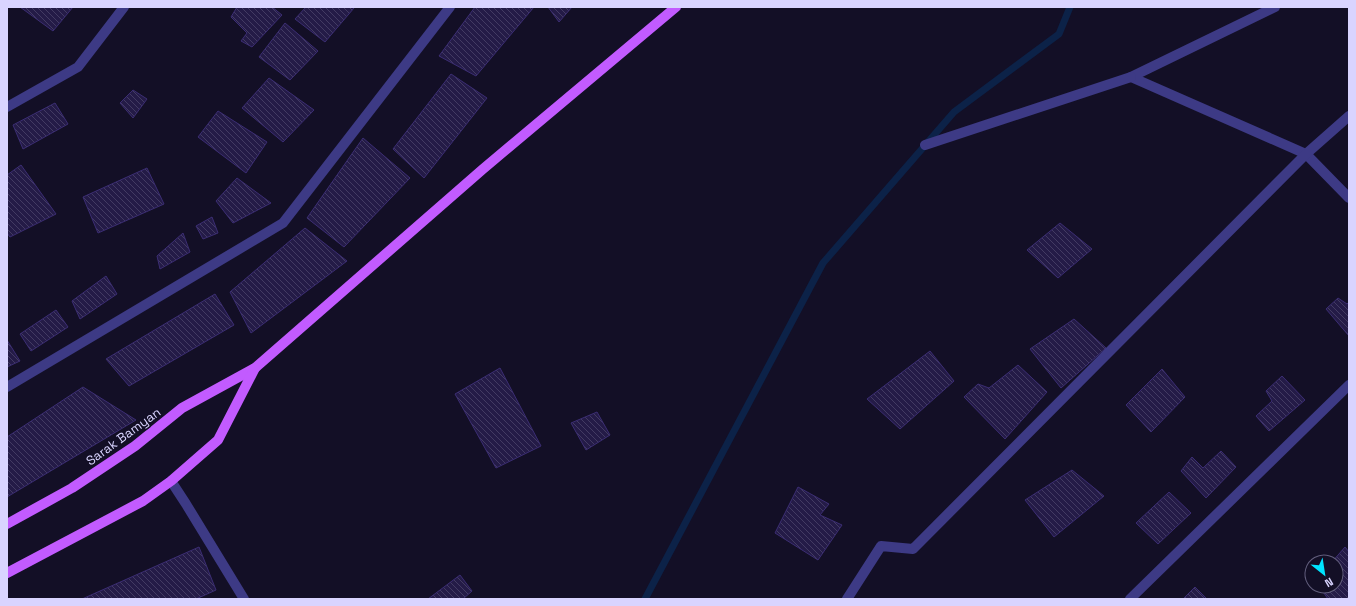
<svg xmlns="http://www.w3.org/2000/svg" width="1356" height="606" viewBox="0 0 1356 606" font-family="'Space Grotesk',sans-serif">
	<defs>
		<pattern id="building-back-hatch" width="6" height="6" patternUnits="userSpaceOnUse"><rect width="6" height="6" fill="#241b47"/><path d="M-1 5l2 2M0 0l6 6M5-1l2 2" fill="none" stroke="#433b63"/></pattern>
	</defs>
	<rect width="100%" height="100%" fill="#130f26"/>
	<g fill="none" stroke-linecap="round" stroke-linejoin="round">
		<!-- stream -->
		<polyline stroke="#0c2248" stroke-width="7" points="645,599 823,263 954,112 1059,34 1070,7"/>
	</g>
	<!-- building -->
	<g fill="url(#building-back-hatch)" stroke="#3b2d73">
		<polygon points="20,7 73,7 53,31"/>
		<polygon points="237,7 272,7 282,15 252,47 241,41 247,33 231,17"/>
		<polygon points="306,7 352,7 354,8 325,42 295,19"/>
		<polygon points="475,7 534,7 476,76 439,56"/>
		<polygon points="548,7 572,7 559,22"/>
		<polygon points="285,23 318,51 290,80 259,57"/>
		<polygon points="451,74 487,98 424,178 393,149"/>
		<polygon points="269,78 314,110 283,142 242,108"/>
		<polygon points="133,90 147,99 133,118 120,103"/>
		<polygon points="55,103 68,124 23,149 13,125"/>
		<polygon points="218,111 267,142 246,173 198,137"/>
		<polygon points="363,138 410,178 344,247 307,218"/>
		<polygon points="21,165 56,214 10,237 7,233 7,175"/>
		<polygon points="147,168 164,204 98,233 83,197"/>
		<polygon points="237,178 271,203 233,223 216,201"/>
		<polygon points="212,217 218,233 203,239 196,226"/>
		<polygon points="1060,223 1092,249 1058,278 1027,250"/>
		<polygon points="305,228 347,261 251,333 230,292"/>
		<polygon points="183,233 190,252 160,269 157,256"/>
		<polygon points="106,276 117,294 80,319 72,301"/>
		<polygon points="215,294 234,325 129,386 106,359"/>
		<polygon points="1338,298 1347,304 1349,302 1349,336 1326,309"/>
		<polygon points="56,310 68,327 31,351 20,334"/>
		<polygon points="1074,319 1106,348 1061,388 1030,349"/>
		<polygon points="7,340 20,361 7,367"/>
		<polygon points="930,351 954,381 900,429 867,399"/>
		<polygon points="1018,365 1047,392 1005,439 964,397 978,384 989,388"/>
		<polygon points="500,368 541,446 496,468 455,394"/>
		<polygon points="1162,369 1185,397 1151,432 1126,405"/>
		<polygon points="1282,376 1305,400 1269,431 1256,416 1272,401 1266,391"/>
		<polygon points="83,387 136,420 7,497 7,437"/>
		<polygon points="597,412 610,435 586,450 571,423"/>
		<polygon points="1221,451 1236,467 1206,498 1181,471 1192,457 1203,468"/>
		<polygon points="1072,470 1104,496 1054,537 1025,500"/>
		<polygon points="798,487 829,504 820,515 842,525 818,560 775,533"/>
		<polygon points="1169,492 1191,513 1158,544 1136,523"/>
		<polygon points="199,547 216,590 196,599 82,599"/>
		<polygon points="1345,547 1349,552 1349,599 1328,599 1319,586 1336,586 1336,562 1332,562"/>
		<polygon points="460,575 472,591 463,599 428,599"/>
		<polygon points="1195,587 1207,599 1183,599"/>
	</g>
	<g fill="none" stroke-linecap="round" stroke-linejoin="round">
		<!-- minor -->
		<g stroke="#3d3a85" stroke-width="10">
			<polyline points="1275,7 1131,77 1306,154 1349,198"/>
			<polyline points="7,107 78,67 124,7"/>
			<polyline points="925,145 1131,77"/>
			<polyline points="7,387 283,223 450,7"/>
			<polyline points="171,481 186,504 244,599"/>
			<polyline points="847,599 881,546 913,549 1306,154 1349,116"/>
			<polyline points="1130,599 1349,385"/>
		</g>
		<!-- major -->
		<g stroke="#c25bff" stroke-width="10">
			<polyline points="7,524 72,488 135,446 182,408 255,368 483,169 676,7"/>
			<polyline points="7,573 143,501 171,481 218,440 255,368"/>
		</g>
	</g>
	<g text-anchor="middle" stroke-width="3" stroke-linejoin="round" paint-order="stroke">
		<!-- street labels -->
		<g font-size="13" fill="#d9d4ff" stroke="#130f26">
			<text transform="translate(123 436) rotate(-36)" y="5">Sarak Bamyan</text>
		</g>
	</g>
	<!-- border -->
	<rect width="1356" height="606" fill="none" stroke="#d9d4ff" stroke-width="16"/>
	<!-- north arrow -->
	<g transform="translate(1324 574) rotate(150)"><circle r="19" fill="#130f26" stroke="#625e7d"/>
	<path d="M0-3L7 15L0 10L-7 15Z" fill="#00e5ff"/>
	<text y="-6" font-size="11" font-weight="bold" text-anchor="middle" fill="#d9d4ff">N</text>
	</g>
</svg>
